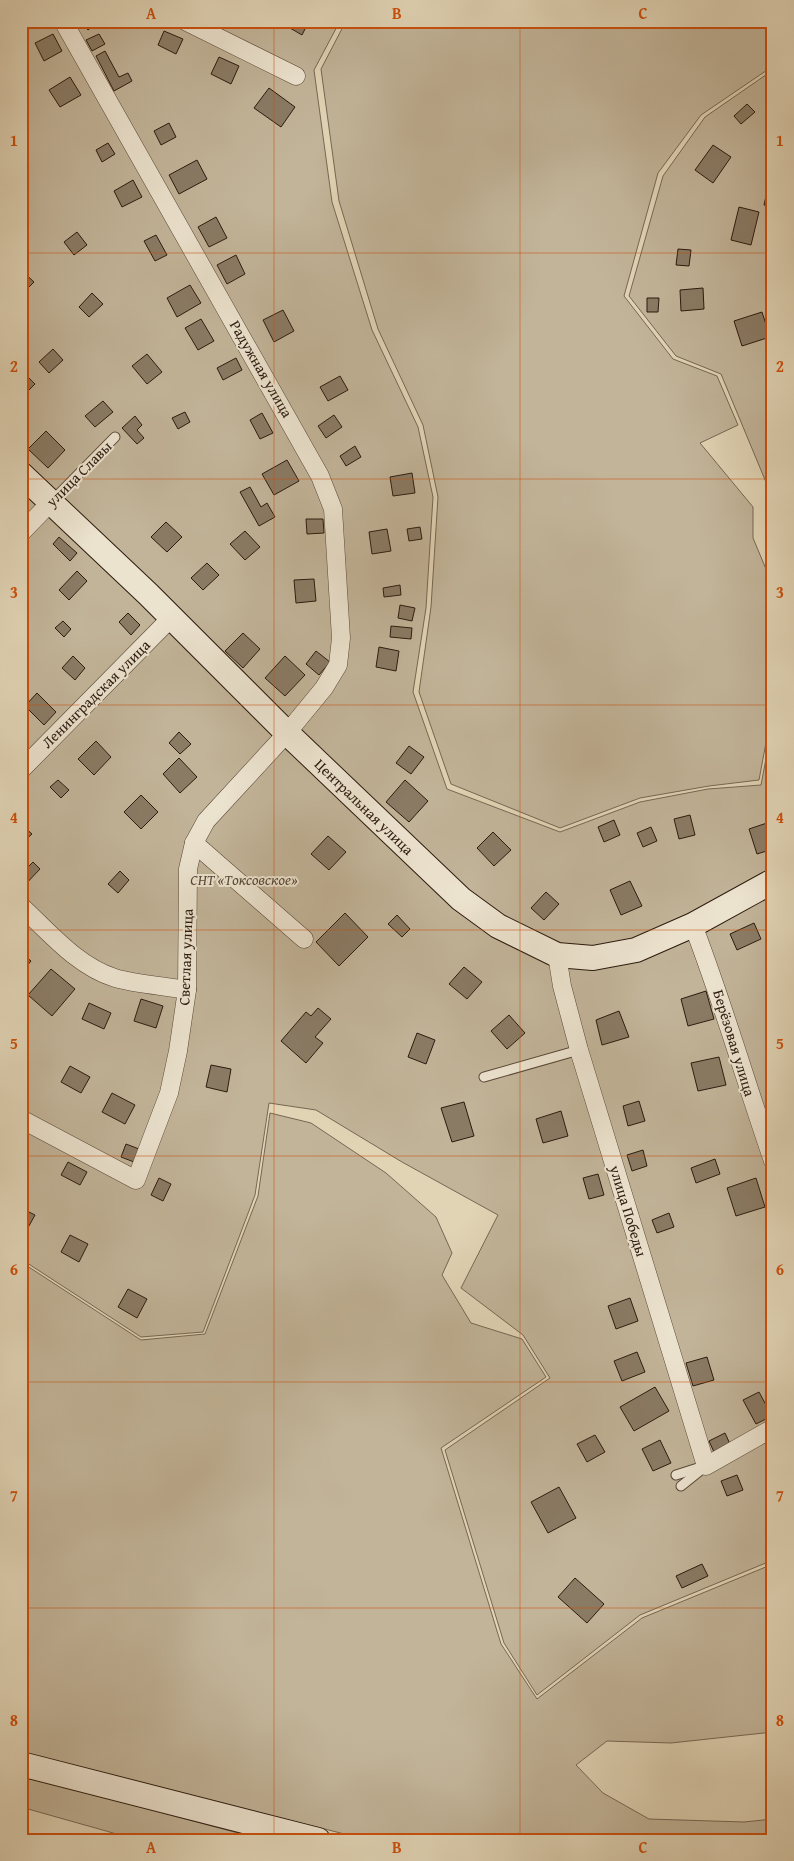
<svg xmlns="http://www.w3.org/2000/svg" width="794" height="1861" viewBox="0 0 794 1861" font-family="'Gentium Book Plus',serif">
	<rect width="100%" height="100%" fill="#e1d4b5"/>
	<filter id="stains"><feTurbulence type="fractalNoise" baseFrequency=".004" numOctaves="4"/><feColorMatrix values="0 0 0 0 .2 0 0 0 0 .09 0 0 0 0 .02 0 0 0 .5 -.17"/></filter>
	<radialGradient id="worn" r=".72"><stop offset=".6" stop-color="#630" stop-opacity="0"/><stop offset="1" stop-color="#630" stop-opacity=".3"/></radialGradient>
	<!-- green -->
	<g fill="#c2b499" stroke="#766754">
		<polygon points="21,21 340,21 314,70 332,202 372,330 418,427 433,497 426,608 413,692 447,789 560,832 640,802 708,789 761,785 773,722 773,1560 640,1615 537,1695 504,1643 445,1450 550,1378 523,1335 461,1288 498,1215 402,1162 316,1110 269,1103 255,1195 203,1332 141,1337 21,1259"/>
		<polygon points="346,21 773,21 773,66 701,115 658,173 624,296 673,359 717,376 738,425 700,443 753,507 753,538 766,569 773,579 773,705 759,780 709,786 640,798 560,828 451,784 419,692 431,607 438,497 423,425 378,329 339,201 321,69"/>
		<polygon points="773,70 773,499 721,374 676,356 629,296 663,176 705,117"/>
		<polygon points="270,1113 311,1123 386,1173 436,1217 452,1253 442,1275 471,1323 522,1339 546,1377 441,1448 501,1644 537,1699 642,1618 773,1564 773,1732 671,1743 607,1741 576,1765 603,1793 649,1819 744,1822 773,1819 773,1840 368,1840 21,1752 21,1262 141,1340 205,1334 258,1196"/>
		<polygon points="21,1775 264,1840 138,1840 21,1807"/>
	</g>
	<!-- building -->
	<g fill="#8a7b65" stroke="#2b1a0e">
		<polygon points="81,21 99,21 88,30"/>
		<polygon points="278,21 309,21 302,35"/>
		<polygon points="164,31 183,39 176,54 158,45"/>
		<polygon points="53,34 62,51 44,61 35,43"/>
		<polygon points="99,34 105,44 92,51 86,40"/>
		<polygon points="105,51 119,77 128,73 132,81 114,91 96,56"/>
		<polygon points="219,57 239,66 231,84 211,74"/>
		<polygon points="70,77 81,95 60,107 49,90"/>
		<polygon points="269,88 295,107 281,127 254,108"/>
		<polygon points="747,104 755,112 741,124 734,116"/>
		<polygon points="169,123 176,137 161,145 154,131"/>
		<polygon points="108,143 115,154 102,162 96,150"/>
		<polygon points="713,145 731,157 713,183 695,170"/>
		<polygon points="197,160 207,179 179,194 169,175"/>
		<polygon points="133,180 142,197 122,207 114,191"/>
		<polygon points="766,196 773,197 773,207 764,205"/>
		<polygon points="739,207 759,212 751,245 731,240"/>
		<polygon points="216,217 227,238 209,247 198,227"/>
		<polygon points="77,232 87,245 74,255 64,242"/>
		<polygon points="156,235 167,255 155,261 144,241"/>
		<polygon points="678,249 691,250 689,266 676,265"/>
		<polygon points="236,255 245,274 227,284 217,265"/>
		<polygon points="21,270 34,282 21,295"/>
		<polygon points="190,285 201,303 177,317 167,298"/>
		<polygon points="703,288 704,309 681,311 680,290"/>
		<polygon points="92,293 103,304 89,317 79,307"/>
		<polygon points="647,298 659,298 658,312 647,312"/>
		<polygon points="283,310 294,331 274,342 263,320"/>
		<polygon points="762,312 770,337 742,346 734,321"/>
		<polygon points="201,319 214,341 198,350 185,328"/>
		<polygon points="53,349 63,360 49,373 39,362"/>
		<polygon points="147,354 162,372 147,384 132,366"/>
		<polygon points="236,358 242,370 223,380 217,368"/>
		<polygon points="26,375 35,384 24,395 21,393 21,380"/>
		<polygon points="340,376 348,390 328,401 320,387"/>
		<polygon points="103,401 113,412 95,427 85,416"/>
		<polygon points="185,412 190,422 178,429 172,418"/>
		<polygon points="262,413 273,433 260,439 250,420"/>
		<polygon points="334,415 342,427 326,438 318,426"/>
		<polygon points="135,416 142,425 137,430 144,438 137,444 122,428"/>
		<polygon points="46,431 65,450 48,468 28,449"/>
		<polygon points="355,446 361,457 346,466 340,456"/>
		<polygon points="287,460 299,481 274,495 262,474"/>
		<polygon points="412,473 415,493 393,496 390,477"/>
		<polygon points="250,487 261,507 267,503 275,517 259,526 240,492"/>
		<polygon points="306,519 323,519 324,533 307,534"/>
		<polygon points="166,522 182,537 167,552 151,537"/>
		<polygon points="420,527 422,539 409,541 407,529"/>
		<polygon points="387,529 391,551 372,554 369,532"/>
		<polygon points="245,531 260,547 245,560 230,544"/>
		<polygon points="59,537 77,553 70,561 53,544"/>
		<polygon points="207,563 219,575 203,590 191,578"/>
		<polygon points="77,571 87,581 69,600 59,590"/>
		<polygon points="314,579 316,601 296,603 294,580"/>
		<polygon points="400,585 401,595 384,597 383,588"/>
		<polygon points="21,599 27,604 21,610"/>
		<polygon points="400,605 415,608 412,621 398,618"/>
		<polygon points="128,613 140,625 131,635 119,622"/>
		<polygon points="63,621 71,629 64,637 55,628"/>
		<polygon points="391,626 412,628 411,639 390,637"/>
		<polygon points="243,633 260,649 243,668 225,651"/>
		<polygon points="379,647 399,651 396,671 376,667"/>
		<polygon points="316,651 330,662 319,675 306,664"/>
		<polygon points="73,656 85,668 75,680 62,668"/>
		<polygon points="285,656 305,675 285,696 265,678"/>
		<polygon points="22,660 29,666 21,674 21,661"/>
		<polygon points="37,693 56,712 44,725 25,706"/>
		<polygon points="179,732 191,744 180,754 169,743"/>
		<polygon points="96,741 111,757 94,775 78,759"/>
		<polygon points="409,746 424,757 411,774 396,763"/>
		<polygon points="179,758 197,777 180,793 163,774"/>
		<polygon points="58,780 69,790 61,798 50,787"/>
		<polygon points="405,780 428,801 409,822 386,802"/>
		<polygon points="141,795 158,812 141,829 124,812"/>
		<polygon points="690,815 695,835 679,839 674,819"/>
		<polygon points="614,820 620,835 604,842 598,827"/>
		<polygon points="773,821 773,849 757,854 749,829"/>
		<polygon points="21,824 32,834 21,844"/>
		<polygon points="651,827 657,841 643,847 637,833"/>
		<polygon points="493,832 511,850 494,866 477,848"/>
		<polygon points="328,836 346,852 329,870 311,854"/>
		<polygon points="33,862 40,869 22,888 21,874"/>
		<polygon points="120,871 129,880 118,893 108,884"/>
		<polygon points="630,881 642,906 621,915 610,890"/>
		<polygon points="546,892 559,904 544,920 531,908"/>
		<polygon points="345,913 368,937 339,966 316,942"/>
		<polygon points="397,915 410,929 402,937 388,924"/>
		<polygon points="754,923 761,939 737,950 730,934"/>
		<polygon points="21,953 31,961 21,973"/>
		<polygon points="464,967 482,982 467,999 449,984"/>
		<polygon points="51,969 75,989 52,1016 28,995"/>
		<polygon points="706,991 714,1019 688,1026 681,999"/>
		<polygon points="141,999 163,1006 156,1028 134,1021"/>
		<polygon points="89,1003 111,1013 104,1029 82,1019"/>
		<polygon points="318,1008 331,1019 315,1037 323,1043 306,1063 281,1041 306,1012 311,1016"/>
		<polygon points="619,1011 629,1037 602,1045 596,1020"/>
		<polygon points="509,1015 525,1033 507,1049 491,1031"/>
		<polygon points="417,1033 435,1040 426,1064 408,1057"/>
		<polygon points="773,1045 773,1058 769,1046"/>
		<polygon points="719,1057 726,1085 698,1091 691,1063"/>
		<polygon points="211,1065 231,1069 227,1092 206,1087"/>
		<polygon points="70,1066 90,1077 81,1093 61,1082"/>
		<polygon points="112,1093 135,1105 125,1124 102,1112"/>
		<polygon points="639,1101 645,1121 628,1126 623,1106"/>
		<polygon points="464,1102 474,1136 452,1142 441,1108"/>
		<polygon points="561,1111 568,1136 543,1143 536,1119"/>
		<polygon points="126,1144 139,1149 134,1162 121,1157"/>
		<polygon points="643,1150 647,1166 632,1171 627,1155"/>
		<polygon points="715,1159 720,1174 696,1183 691,1168"/>
		<polygon points="68,1162 87,1172 80,1185 61,1175"/>
		<polygon points="598,1174 604,1195 589,1199 583,1178"/>
		<polygon points="159,1178 171,1184 163,1201 151,1195"/>
		<polygon points="756,1178 765,1207 736,1216 727,1188"/>
		<polygon points="21,1208 35,1215 25,1233 21,1231"/>
		<polygon points="669,1213 674,1227 657,1233 652,1220"/>
		<polygon points="70,1235 88,1244 79,1262 61,1252"/>
		<polygon points="128,1289 147,1299 137,1318 118,1307"/>
		<polygon points="630,1298 638,1321 616,1329 608,1306"/>
		<polygon points="637,1352 645,1372 622,1381 614,1361"/>
		<polygon points="707,1357 714,1380 693,1386 686,1363"/>
		<polygon points="655,1387 669,1411 634,1431 620,1407"/>
		<polygon points="759,1392 772,1416 756,1424 743,1400"/>
		<polygon points="725,1433 730,1444 714,1452 709,1441"/>
		<polygon points="595,1435 605,1452 587,1462 577,1444"/>
		<polygon points="660,1440 671,1463 653,1471 642,1449"/>
		<polygon points="737,1475 743,1490 727,1496 721,1481"/>
		<polygon points="559,1487 576,1518 548,1533 531,1502"/>
		<polygon points="702,1564 708,1576 682,1588 676,1576"/>
		<polygon points="575,1578 604,1604 587,1623 558,1597"/>
	</g>
	<g fill="none" stroke-linecap="round" stroke-linejoin="round">
		<defs>
			<g id="lane">
				<polyline points="52,501 115,437"/>
				<polyline points="484,1077 579,1050"/>
				<polyline points="676,1475 701,1467"/>
				<polyline points="681,1486 706,1466"/>
			</g>
			<g id="street">
				<polyline points="185,21 296,76"/>
				<polyline points="21,533 51,502"/>
				<polyline points="21,770 171,618"/>
				<polyline points="194,843 304,939"/>
				<path d="M 21,906 C 49,932 77,966 115,978 C 135,984 165,986 187,990"/>
				<path d="M 693,925 C 723,1003 746,1083 773,1161"/>
				<polyline points="557,955 562,986 579,1050 706,1466 773,1428"/>
				<polyline points="21,1119 136,1180 169,1093 178,1051 187,990 188,869 194,843 206,821 287,733 324,688 338,665 341,638 333,509 320,476 63,21"/>
			</g>
			<g id="secondary">
				<polyline points="21,474 148,594 287,733 461,899 498,926 557,955 593,958 636,950 693,925 773,881"/>
				<polyline points="21,1764 318,1840"/>
			</g>
		</defs>
		<!-- lane casing -->
		<use href="#lane" stroke="#584838" stroke-width="11"/>
		<!-- street casing -->
		<use href="#street" stroke="#584838" stroke-width="19"/>
		<!-- secondary casing -->
		<use href="#secondary" stroke="#2b1a0e" stroke-width="26"/>
		<!-- lane -->
		<use href="#lane" stroke="#ece3cf" stroke-width="9"/>
		<!-- street -->
		<use href="#street" stroke="#ece3cf" stroke-width="18"/>
		<!-- secondary -->
		<use href="#secondary" stroke="#ece3cf" stroke-width="24"/>
	</g>
	<!-- grid -->
	<path fill="none" stroke="#cc500c" stroke-width="1" stroke-opacity="0.55" d="M 274,21 L 274,1840M 520,21 L 520,1840M 21,253 L 773,253M 21,479 L 773,479M 21,705 L 773,705M 21,930 L 773,930M 21,1156 L 773,1156M 21,1382 L 773,1382M 21,1608 L 773,1608"/>
	<g text-anchor="middle" stroke-width="4" stroke-linejoin="round" paint-order="stroke">
		<!-- street labels -->
		<g font-size="15" fill="#2b1a0e" stroke="#ece3cf">
			<text transform="translate(261 369) rotate(60)" y="5">Радужная улица</text>
			<text transform="translate(79 474) rotate(-45)" y="5">улица Славы</text>
			<text transform="translate(96 694) rotate(-45)" y="5">Ленинградская улица</text>
			<text transform="translate(364 807) rotate(44)" y="5">Центральная улица</text>
			<text transform="translate(186 957) rotate(-88)" y="5">Светлая улица</text>
			<text transform="translate(734 1043) rotate(73)" y="5">Берёзовая улица</text>
			<text transform="translate(628 1211) rotate(73)" y="5">улица Победы</text>
		</g>
		<!-- park labels -->
		<g font-size="15" font-style="italic" fill="#584838" stroke="#ece3cf">
			<text x="244" y="885">СНТ «Токсовское»</text>
		</g>
	</g>
	<!-- margin -->
	<rect width="794" height="1861" fill="none" stroke="#e1d4b5" stroke-width="55"/>
	<rect x="28" y="28" width="738" height="1806" fill="none" stroke="#cc500c" stroke-width="2"/>
	<g font-size="16" text-anchor="middle" font-weight="bold" fill="#cc500c">
		<text x="151" y="19">A</text>
		<text x="397" y="19">B</text>
		<text x="643" y="19">C</text>
		<text x="14" y="146">1</text>
		<text x="780" y="146">1</text>
		<text x="14" y="372">2</text>
		<text x="780" y="372">2</text>
		<text x="14" y="598">3</text>
		<text x="780" y="598">3</text>
		<text x="14" y="823">4</text>
		<text x="780" y="823">4</text>
		<text x="14" y="1049">5</text>
		<text x="780" y="1049">5</text>
		<text x="14" y="1275">6</text>
		<text x="780" y="1275">6</text>
		<text x="14" y="1501">7</text>
		<text x="780" y="1501">7</text>
		<text x="14" y="1726">8</text>
		<text x="780" y="1726">8</text>
		<text x="151" y="1853">A</text>
		<text x="397" y="1853">B</text>
		<text x="643" y="1853">C</text>
	</g>
	<rect width="100%" height="100%" filter="url(#stains)"/>
	<rect width="100%" height="100%" fill="url(#worn)"/>
</svg>
